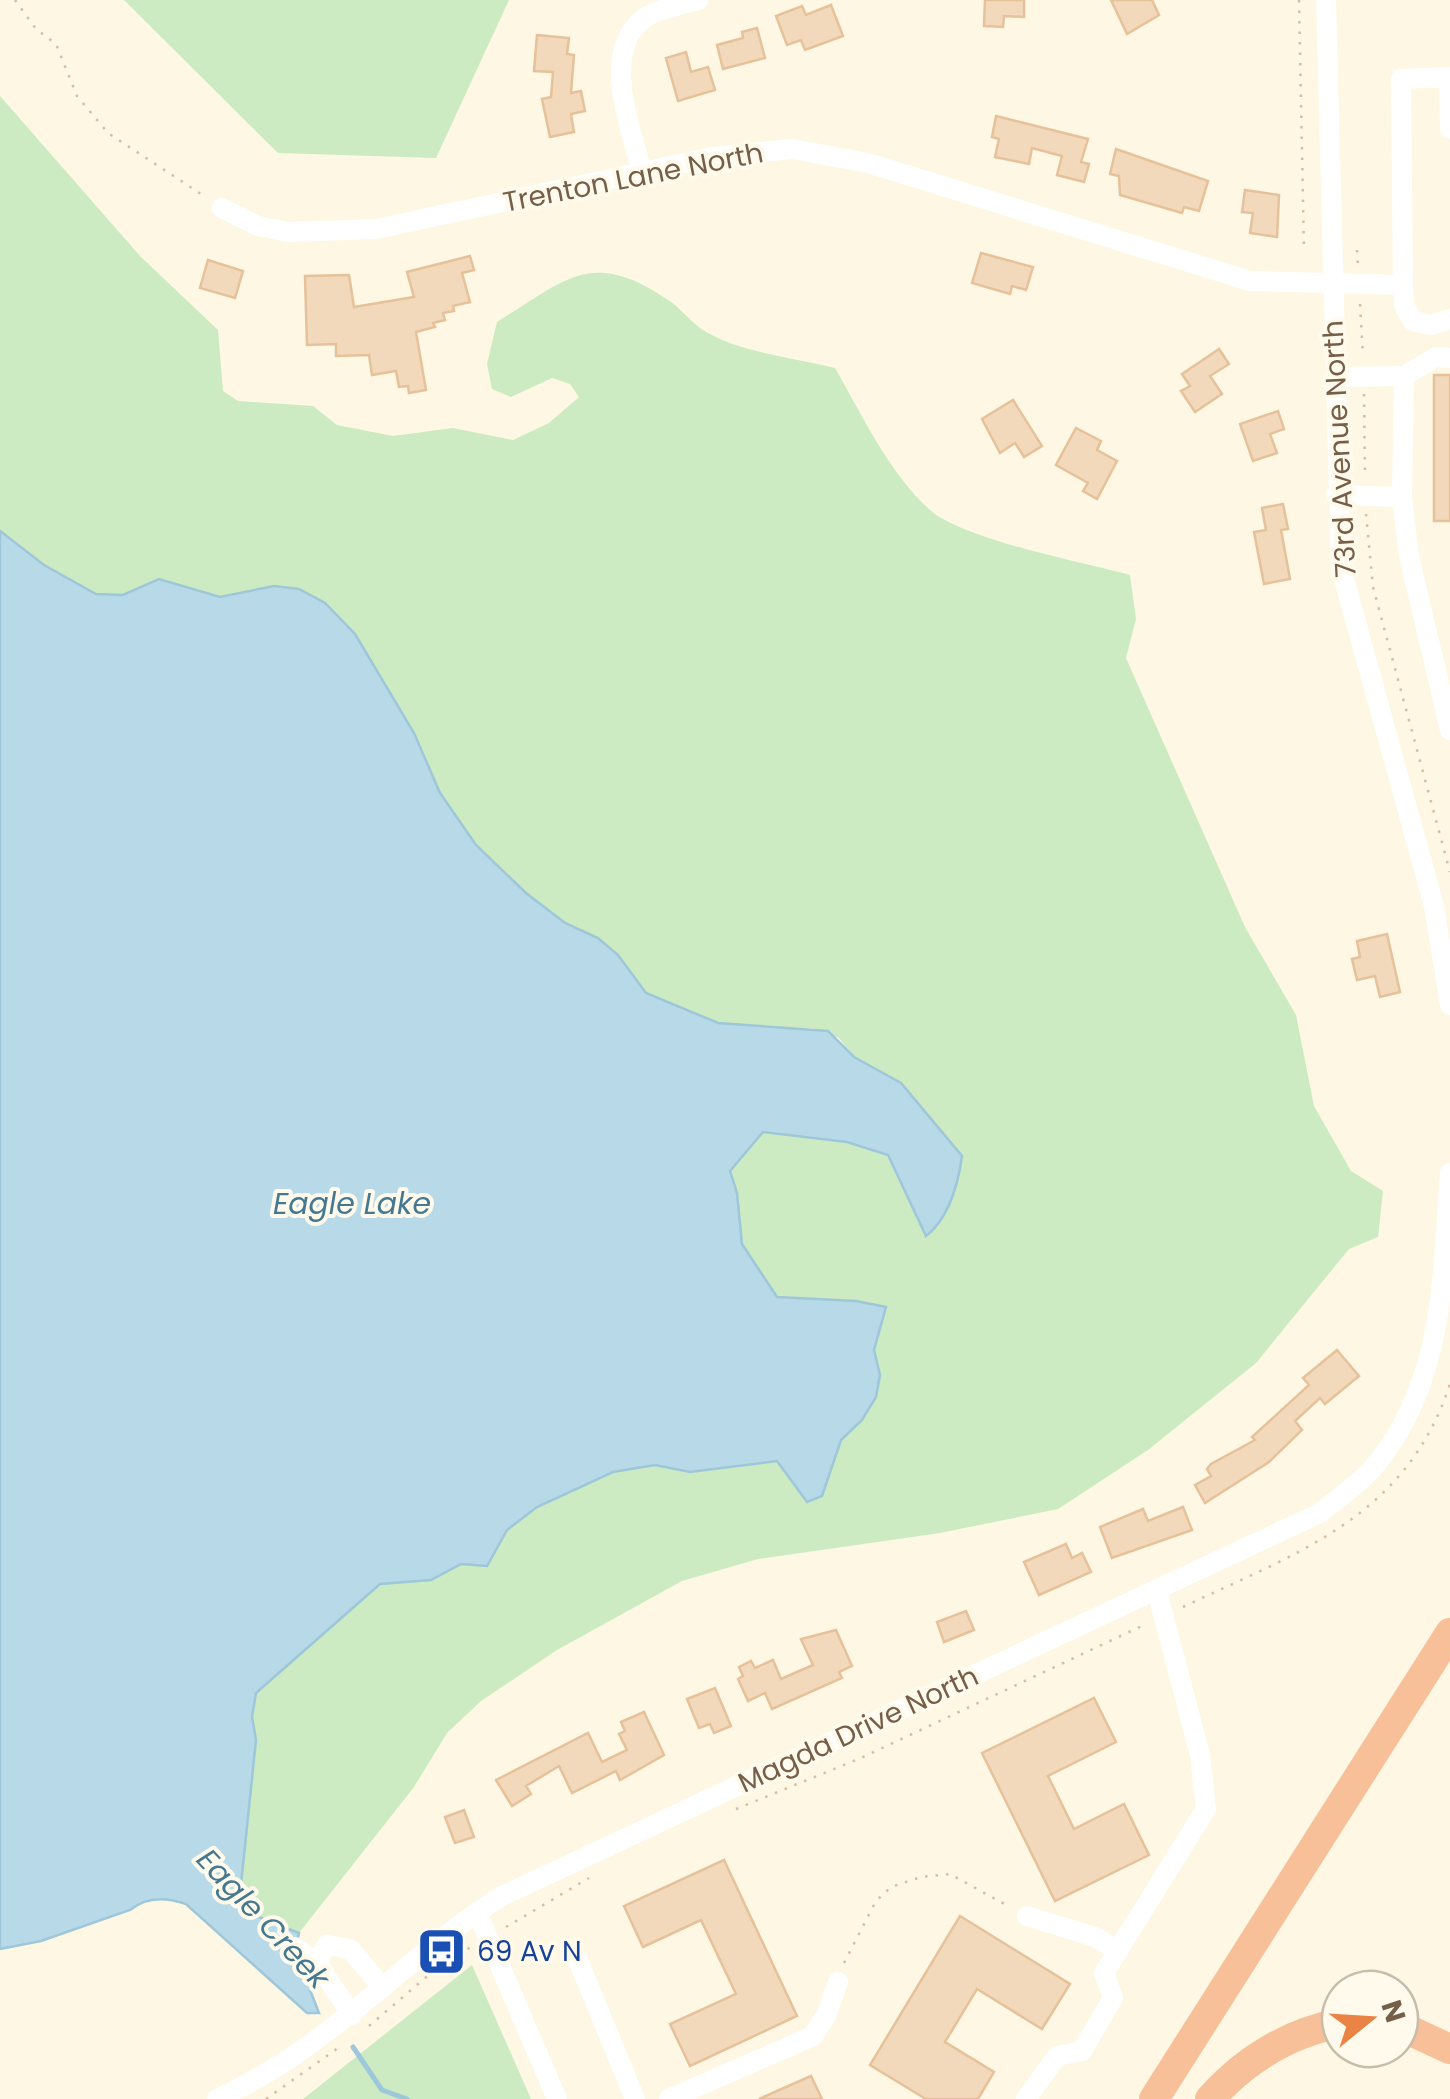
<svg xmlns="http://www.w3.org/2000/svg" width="1450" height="2099" viewBox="0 0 1450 2099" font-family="Poppins,sans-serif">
	<rect width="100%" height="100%" fill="#fdf7e4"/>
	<!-- green -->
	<g fill="#cdebc2">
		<polygon points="124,0 509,0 436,158 278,153"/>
		<path d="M 0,96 L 140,256 L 218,330 L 223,391 L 238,401 L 313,406 L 337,425 L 393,436 L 453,428 L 513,440 L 549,423 L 579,397 L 570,384 L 552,378 L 511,397 L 492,389 L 487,364 L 497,322 C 567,279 591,248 668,300 C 681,308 690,322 703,330 C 740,353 792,357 835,368 C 862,415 889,473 930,510 C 964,540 1083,562 1130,575 L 1136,619 L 1126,658 L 1245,927 L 1296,1015 L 1314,1106 L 1351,1171 L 1383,1191 L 1378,1237 L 1349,1249 L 1256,1363 L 1148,1450 L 1058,1509 L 940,1533 L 758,1559 L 682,1581 L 557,1650 L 481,1701 L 447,1733 L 414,1787 L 299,1933 L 249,1913 L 240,1894 L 256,1741 L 252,1717 L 255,1693 L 380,1584 L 431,1580 L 461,1564 L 487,1566 L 507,1530 L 537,1507 L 613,1472 L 655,1465 L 691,1472 L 777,1461 L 807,1502 L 822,1496 L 841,1440 L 862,1420 L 880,1375 L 874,1350 L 886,1308 L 856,1301 L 777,1297 L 742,1244 L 737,1193 L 730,1171 L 762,1132 L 847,1142 L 888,1155 L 917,1218 L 937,1227 L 955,1190 L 962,1156 L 901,1083 L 854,1057 L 839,1038 L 812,1028 L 777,1030 L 718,1023 L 646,993 L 618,956 L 598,938 L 565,923 L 526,893 L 476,845 L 440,793 L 414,733 L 355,634 L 325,603 L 299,589 L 274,586 L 220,597 L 159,579 L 123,595 L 95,594 L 44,565 L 0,531 Z"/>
		<polygon points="472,1965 531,2099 303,2099"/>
	</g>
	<!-- water -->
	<path fill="#b8d9e7" stroke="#9ec7d9" stroke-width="2.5" d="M 0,531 L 44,565 L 96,594 L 123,595 L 159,579 L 220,597 L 274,586 L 299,589 L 325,603 L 355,634 L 414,733 L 440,793 L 476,845 L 526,893 L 565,923 L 598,938 L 618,955 L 646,993 L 718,1023 L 828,1031 L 854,1057 L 901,1083 L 962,1156 C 958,1185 949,1218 926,1236 L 888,1155 L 847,1142 L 763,1132 L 730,1171 L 737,1193 L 742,1244 L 777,1297 L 856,1301 L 886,1307 L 874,1350 L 880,1375 L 876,1397 L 862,1420 L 841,1440 L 822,1496 L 807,1502 L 777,1461 L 690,1472 L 655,1465 L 613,1472 L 537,1507 L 507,1530 L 487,1566 L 461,1564 L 431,1580 L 380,1584 L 256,1693 L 252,1717 L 256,1740 L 240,1894 L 249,1913 L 299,1933 L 295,1951 L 319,2013 L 307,2013 L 186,1904 C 166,1897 147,1896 130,1910 L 41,1941 L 0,1949 Z"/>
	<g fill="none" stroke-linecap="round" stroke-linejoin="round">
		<!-- stream -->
		<polyline stroke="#9ec7d9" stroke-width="5" points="353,2047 382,2090 407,2099"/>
	</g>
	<!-- building -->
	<g fill="#f3d9bb" stroke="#e6c29b" stroke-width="2.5">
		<polygon points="985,0 1024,0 1024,17 1004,16 1003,27 984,26"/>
		<polygon points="1111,0 1152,0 1159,15 1127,34"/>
		<polygon points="831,5 843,36 805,50 801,40 787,45 776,16 802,6 806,15"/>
		<polygon points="757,28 765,58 723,69 717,45 743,38 742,32"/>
		<polygon points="537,35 569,38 567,54 574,55 571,93 581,91 585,111 571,114 574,132 550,137 542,99 551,97 553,72 534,71"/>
		<polygon points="686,52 691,72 708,67 715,90 678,101 666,58"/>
		<polygon points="996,116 1088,139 1081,162 1089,164 1084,182 1057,175 1062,156 1032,148 1029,164 995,157 999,139 992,137"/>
		<polygon points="1116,149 1208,181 1199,211 1184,207 1182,213 1120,195 1119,176 1110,174"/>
		<polygon points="1245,190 1279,195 1277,237 1250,233 1253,213 1242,212"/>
		<polygon points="981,253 1033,267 1026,290 1012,286 1010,294 972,283"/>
		<polygon points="470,256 474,270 462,273 470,302 453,306 454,311 443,313 445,320 433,323 435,327 416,332 426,390 409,393 408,386 399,387 396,371 372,375 369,355 336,356 336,344 307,345 305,276 349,275 354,307 414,297 407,272"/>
		<polygon points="208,260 243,271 235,298 200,288"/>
		<polygon points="1219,349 1229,364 1210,376 1222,394 1195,412 1181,391 1190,386 1182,374"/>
		<rect x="1434" y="375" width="16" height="146"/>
		<polygon points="1013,400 1042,446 1024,457 1015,443 1000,453 982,419"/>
		<polygon points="1278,411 1284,429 1270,434 1277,453 1253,461 1240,424"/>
		<polygon points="1076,428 1101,441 1097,450 1117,461 1097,499 1083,491 1088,483 1056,465"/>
		<polygon points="1283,504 1288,529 1281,530 1290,579 1264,584 1254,532 1266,530 1262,508"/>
		<polygon points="1387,934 1400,992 1380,997 1375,976 1357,980 1352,959 1360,957 1357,941"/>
		<polygon points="1337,1350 1359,1376 1325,1404 1320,1398 1295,1421 1302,1430 1269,1462 1205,1503 1195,1485 1211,1476 1207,1469 1211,1464 1255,1440 1252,1437 1309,1385 1303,1378"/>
		<polygon points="1183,1507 1192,1530 1112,1558 1100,1527 1143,1509 1148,1521"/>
		<polygon points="1066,1544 1072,1558 1082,1553 1091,1572 1039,1595 1024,1562"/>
		<polygon points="966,1611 974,1630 944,1642 937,1622"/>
		<polygon points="836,1630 852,1666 839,1672 842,1678 772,1709 765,1693 748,1701 738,1679 743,1676 739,1667 751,1661 755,1668 773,1660 781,1679 813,1665 801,1639"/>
		<polygon points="715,1688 731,1726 714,1733 710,1724 699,1728 687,1699"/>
		<polygon points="1094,1698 1116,1742 1048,1776 1074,1829 1124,1804 1149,1855 1055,1901 982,1753"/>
		<polygon points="644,1712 664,1755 620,1780 616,1771 572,1793 559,1766 526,1786 531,1794 512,1806 496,1780 588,1733 602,1762 627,1750 619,1734 625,1731 621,1722"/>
		<polygon points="464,1810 474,1837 455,1843 445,1817"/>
		<polygon points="724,1860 797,2016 690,2066 670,2024 736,1994 701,1920 643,1947 624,1906"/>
		<polygon points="960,1916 1070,1984 1042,2029 977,1989 945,2042 994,2072 978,2099 926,2099 870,2065"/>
		<polygon points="811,2076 822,2099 759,2099"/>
	</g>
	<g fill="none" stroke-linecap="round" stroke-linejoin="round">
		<!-- path -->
		<g stroke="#d8bd9e" stroke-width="2.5" stroke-dasharray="2.5 8" stroke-linecap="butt">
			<polyline points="15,0 36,29 56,44 77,96 108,133 207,198"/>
			<polyline points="1299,0 1304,250"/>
			<polyline points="1357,250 1358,266"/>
			<polyline points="1360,304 1363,356"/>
			<polyline points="1364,394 1365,476"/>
			<polyline points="1366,514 1373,587 1450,872"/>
			<path d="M 1183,1607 C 1298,1552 1406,1518 1450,1384"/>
			<polyline points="736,1809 861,1758 1144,1625"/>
			<polyline points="506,1927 589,1878"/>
			<polyline points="449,1959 473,1946"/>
			<polyline points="844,1963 876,1901 891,1887 921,1877 950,1874 1008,1906"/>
			<polyline points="369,2026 431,1973"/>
			<polyline points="266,2099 338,2048"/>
		</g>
		<!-- minor -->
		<g stroke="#fff" stroke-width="20">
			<polyline points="1326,0 1341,568 1434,906 1450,1005"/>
			<polyline points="1449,77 1450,129"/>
			<path d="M 642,173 C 632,129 598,50 646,17 C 660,8 682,5 698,0"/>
			<polyline points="222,208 258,226 288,232 376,229 713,157 792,149 868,163 1250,281 1403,285 1401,79 1450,77"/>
			<polyline points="1403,285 1404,306 1413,321 1431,325 1450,319"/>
			<polyline points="1450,358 1436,357 1404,376 1402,497 1409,556 1450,730"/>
			<polyline points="1335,377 1404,376"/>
			<polyline points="1336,495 1402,497"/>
			<polyline points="477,1912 557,2099"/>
			<polyline points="1027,1916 1095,1937 1118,1951"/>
			<polyline points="295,1947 317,1963"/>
			<polyline points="578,1960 635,2099"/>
			<polyline points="352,2015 317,1963 327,1945 350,1949 383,1988"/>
			<path d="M 217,2099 C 331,2047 398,1963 500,1897 L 1320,1513 C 1337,1499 1358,1485 1373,1468 C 1445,1383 1442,1278 1450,1173"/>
			<polyline points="669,2099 813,2036 826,2016 838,1982"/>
			<polyline points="1026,2099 1057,2056 1082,2051 1113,1998 1104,1973 1206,1809 1200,1755 1157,1591"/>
		</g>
		<!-- highway -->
		<g stroke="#f8c099" stroke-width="30">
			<polyline points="1400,2026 1450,2049"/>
			<polyline points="1154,2099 1450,1633"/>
			<path d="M 1210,2099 C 1245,2060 1289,2033 1340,2023"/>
		</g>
	</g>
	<!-- icons -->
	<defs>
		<symbol id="bus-square" viewBox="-11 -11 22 22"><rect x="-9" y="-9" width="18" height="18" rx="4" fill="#1a4fb4" stroke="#fffaeb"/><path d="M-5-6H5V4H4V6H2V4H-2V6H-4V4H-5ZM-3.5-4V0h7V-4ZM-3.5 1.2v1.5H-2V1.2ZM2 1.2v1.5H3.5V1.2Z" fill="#fff"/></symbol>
	</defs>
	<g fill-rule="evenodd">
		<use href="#bus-square" x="414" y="1924" width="55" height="55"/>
	</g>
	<g text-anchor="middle" stroke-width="8" stroke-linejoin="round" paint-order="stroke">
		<!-- street labels -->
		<g font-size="28" fill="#765f49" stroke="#fffaeb">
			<text transform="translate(633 177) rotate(-11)" y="10">Trenton Lane North</text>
			<text transform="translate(1339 449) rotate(-93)" y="10">73rd Avenue North</text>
			<text transform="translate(858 1729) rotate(-25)" y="10">Magda Drive North</text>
		</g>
		<!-- transit labels -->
		<g font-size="28" fill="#164399" stroke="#fffaeb" text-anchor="start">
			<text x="477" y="1961">69 Av N</text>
		</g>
		<!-- water labels -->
		<g font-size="30" font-style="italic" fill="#457991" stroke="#fffaeb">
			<text x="352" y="1214">Eagle Lake</text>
			<text transform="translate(263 1919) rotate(47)" y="10">Eagle Creek</text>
		</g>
	</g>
	<!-- north arrow -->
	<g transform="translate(1370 2019) rotate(72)"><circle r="48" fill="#fffaeb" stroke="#c8bcaa" stroke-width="2.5"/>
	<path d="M0-8L18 38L0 25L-18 38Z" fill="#e98346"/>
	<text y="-15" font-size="28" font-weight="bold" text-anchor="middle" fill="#765f49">N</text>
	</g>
</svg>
